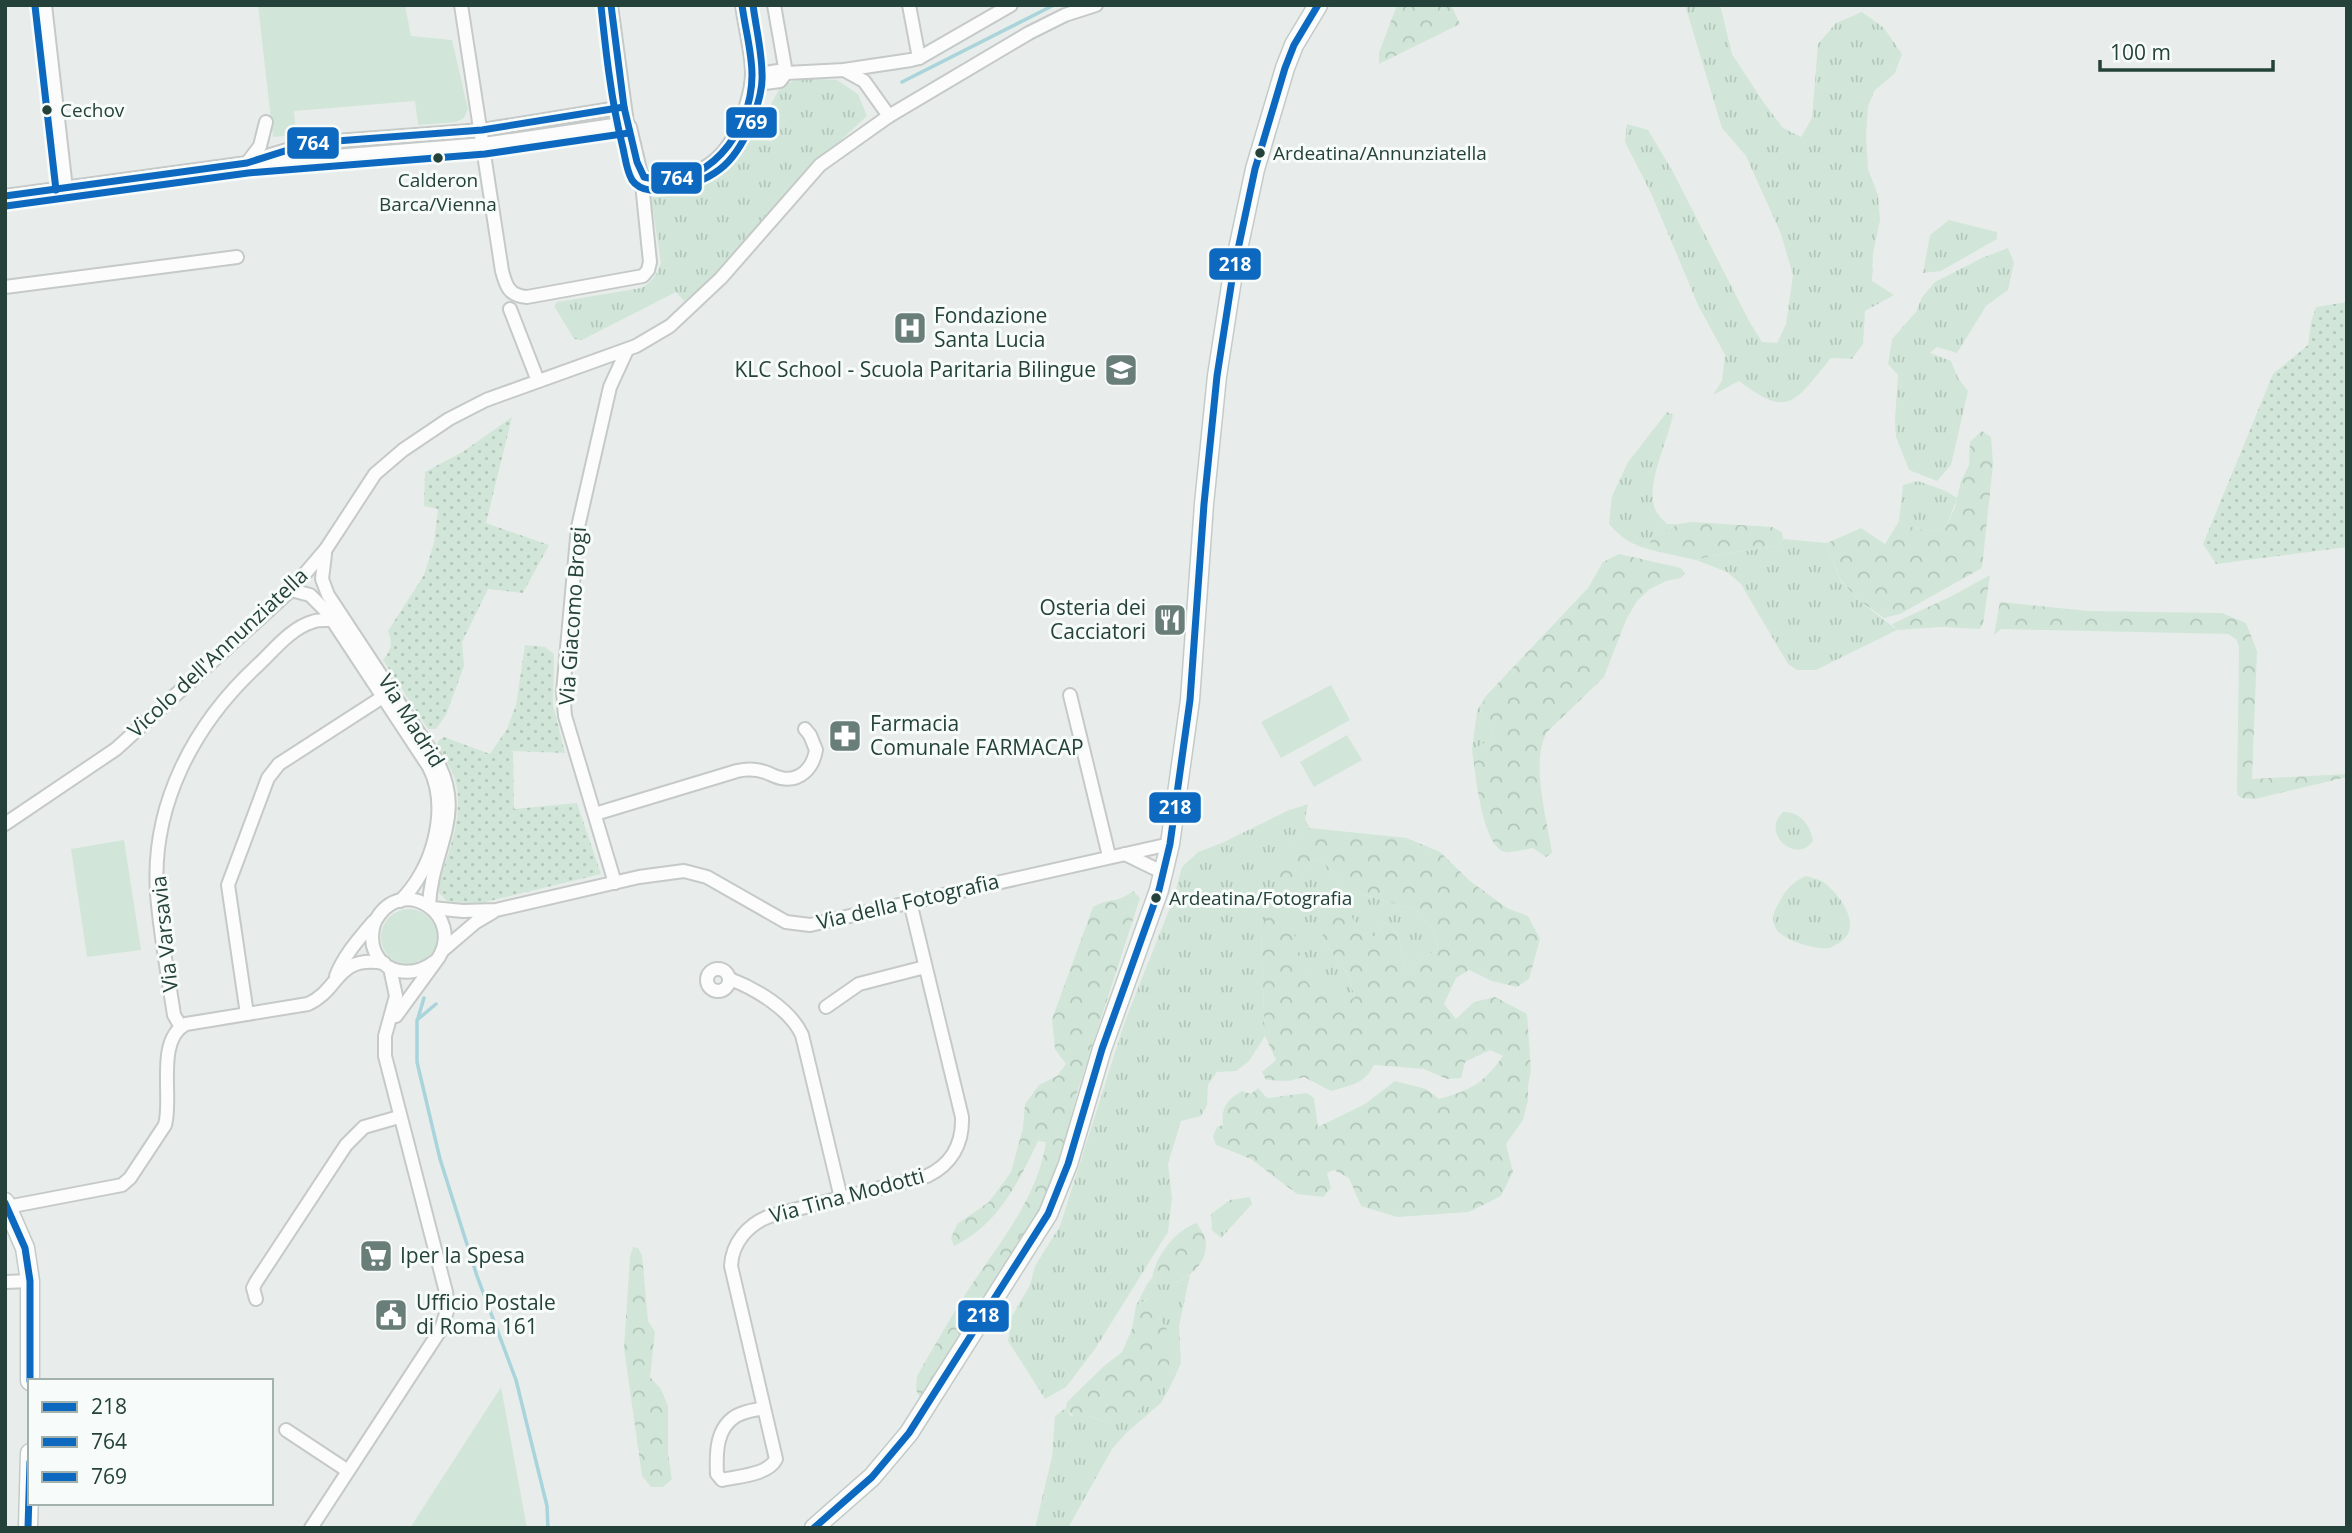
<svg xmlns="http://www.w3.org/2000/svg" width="2352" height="1533" viewBox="0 0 2352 1533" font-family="'Open Sans',sans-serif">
	<defs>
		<pattern id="grass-tufts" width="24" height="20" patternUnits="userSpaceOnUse" patternTransform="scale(1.75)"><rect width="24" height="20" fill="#d1e6d8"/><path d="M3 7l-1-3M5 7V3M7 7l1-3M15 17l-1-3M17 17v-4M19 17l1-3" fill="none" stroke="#b3c6ba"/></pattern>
		<pattern id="forest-crowns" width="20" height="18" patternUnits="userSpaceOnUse" patternTransform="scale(1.75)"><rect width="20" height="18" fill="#d1e6d8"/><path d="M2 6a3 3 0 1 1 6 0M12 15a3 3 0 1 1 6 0" fill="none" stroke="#b3c6ba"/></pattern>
		<pattern id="garden-dots" width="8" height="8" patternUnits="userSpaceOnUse" patternTransform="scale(1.75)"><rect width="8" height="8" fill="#d1e6d8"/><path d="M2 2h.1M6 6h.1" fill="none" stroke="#b3c6ba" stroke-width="1.8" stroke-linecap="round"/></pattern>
	</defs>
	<rect width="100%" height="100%" fill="#e8edeb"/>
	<!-- grass -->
	<g fill="url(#grass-tufts)">
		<path d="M 1685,5 L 1720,5 L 1732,54 L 1764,103 L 1783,128 L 1801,137 L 1812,118 L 1818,44 L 1836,23 L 1862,12 L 1884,28 L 1902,54 L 1895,73 L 1874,91 L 1868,107 L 1866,136 L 1868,169 L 1878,195 L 1880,220 L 1873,253 L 1872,281 L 1894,295 L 1865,311 L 1863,344 L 1852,359 L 1831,358 C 1795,401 1790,420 1739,381 L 1713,395 L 1722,381 L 1725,355 L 1698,305 L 1651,193 L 1625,142 L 1627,124 L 1648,130 L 1673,172 L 1749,321 L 1762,342 L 1777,343 L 1786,324 L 1793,275 L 1781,234 L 1746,156 L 1722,128 Z"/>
		<path d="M 802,78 L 837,80 L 858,94 L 867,116 L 797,181 L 767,219 L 752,232 L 744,243 L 699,290 L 684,301 L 676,292 L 582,340 L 574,339 L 554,306 L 557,302 L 641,288 C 652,282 657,275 661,263 L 651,198 L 654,193 C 701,188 723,180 745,135 L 772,141 L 774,134 L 771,104 L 781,86 Z"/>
		<polygon points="1949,220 1997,232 1997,239 1941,271 1923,273 1930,235"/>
		<polygon points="2008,248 2014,263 2008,290 1986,306 1957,353 1937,347 1930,353 1951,361 1958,378 1968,391 1951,465 1937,481 1909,470 1896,437 1895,418 1898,375 1888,364 1892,339 1916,312 1922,297 1935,282 1982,258"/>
		<path d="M 1667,412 L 1673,415 C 1668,441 1644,487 1656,511 C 1659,516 1663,520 1667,524 L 1679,524 L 1652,537 L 1650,543 L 1655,551 C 1633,545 1624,541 1609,524 L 1612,496 L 1628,462 Z"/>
		<path d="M 1918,481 L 1946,491 L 1957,498 L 1946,528 C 1928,533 1916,530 1899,521 L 1903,485 Z"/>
		<polygon points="1783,539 1827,543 1840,580 1857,599 1897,630 1816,670 1797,670 1788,664 1741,584 1727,572 1696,560 1710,556 1777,546"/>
		<polygon points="1485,697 1481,712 1491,725 1493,734 1488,741 1472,750 1477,711"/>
		<polygon points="1308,804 1305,819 1310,828 1289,848 1301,879 1310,862 1321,858 1345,889 1416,910 1432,929 1438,948 1407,971 1397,933 1385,922 1375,937 1359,931 1323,940 1348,975 1355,998 1344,1004 1309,985 1304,969 1261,932 1265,1036 1249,1061 1236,1071 1217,1072 1208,1085 1207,1105 1201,1116 1181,1121 1168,1164 1172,1198 1168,1232 1095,1349 1066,1387 1045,1399 1008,1341 1012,1316 1030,1285 1035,1266 1060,1226 1125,1021 1173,900 1182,867 1198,852 1222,843 1287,811"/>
		<path d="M 1783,812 C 1800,811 1811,826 1813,841 C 1796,865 1760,833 1783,812 Z"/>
		<path d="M 1806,876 C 1811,877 1817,879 1822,881 C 1839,893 1865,927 1839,943 C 1836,944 1833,947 1829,948 C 1815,950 1781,940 1775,927 C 1770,916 1777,906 1782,897 C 1788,887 1796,880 1806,876 Z"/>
		<polygon points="1250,1197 1252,1204 1221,1238 1212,1230 1211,1214 1230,1200"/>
		<polygon points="1190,1275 1179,1326 1181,1363 1172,1383 1161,1403 1126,1433 1112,1449 1068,1528 1035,1528 1052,1457 1055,1416 1066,1408 1071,1416 1089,1416 1109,1424 1166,1328 1158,1317 1149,1298 1136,1306 1147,1284 1152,1278 1156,1284 1178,1282"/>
	</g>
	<!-- forest -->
	<g fill="url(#forest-crowns)">
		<polygon points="1397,5 1451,5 1460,24 1379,64 1379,53"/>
		<path d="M 1982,431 L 1991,437 L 1993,464 L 1982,568 L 1900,614 L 1884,618 L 1857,599 L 1840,579 L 1827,543 L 1861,528 L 1885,544 L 1899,521 C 1916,530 1928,533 1946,528 L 1955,507 L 1961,481 L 1969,465 L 1970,442 Z"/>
		<polygon points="1692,522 1772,527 1782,532 1783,539 1777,546 1710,556 1696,560 1655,551 1650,543 1652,537 1679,524"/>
		<path d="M 1619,554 L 1681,568 L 1685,573 L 1681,578 L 1666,581 L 1650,589 L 1637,601 L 1626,620 L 1604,677 L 1547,732 C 1530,763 1547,818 1552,853 L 1546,857 L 1533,848 C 1526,849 1511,853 1506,852 C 1482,849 1475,770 1472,750 L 1488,741 L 1493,734 L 1491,725 C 1479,717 1481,710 1485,697 L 1588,588 L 1603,562 Z"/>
		<polygon points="1990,575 1983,624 1980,629 1942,627 1897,630 1892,624 1954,595"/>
		<polygon points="2000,602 2089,611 2222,613 2246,623 2257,651 2252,779 2347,774 2347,777 2255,799 2241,798 2237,794 2239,647 2236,639 2228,634 2001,629 1994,635"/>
		<path d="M 1310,828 L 1407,838 L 1440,852 L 1470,881 L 1507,908 L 1528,916 L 1540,939 L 1529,979 L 1517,987 L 1492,981 L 1469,970 L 1456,978 L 1444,1004 L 1456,1019 L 1474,1002 L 1495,997 L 1527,1014 L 1531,1070 L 1528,1086 L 1528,1100 L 1523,1120 L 1506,1144 L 1513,1172 L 1501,1196 L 1469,1212 L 1397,1217 L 1361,1206 L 1349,1178 L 1334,1170 L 1327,1173 L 1331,1188 L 1323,1197 L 1297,1194 L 1251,1159 L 1216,1145 L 1213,1136 L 1217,1127 L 1223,1125 C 1221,1107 1227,1100 1242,1091 L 1251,1094 L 1258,1088 L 1267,1098 L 1307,1093 L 1314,1098 L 1318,1127 L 1365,1104 L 1395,1081 L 1426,1089 L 1439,1099 C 1471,1090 1483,1084 1503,1056 L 1490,1050 L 1465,1062 L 1461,1078 L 1447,1079 L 1424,1069 L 1374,1065 C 1364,1085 1350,1085 1331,1091 L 1304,1077 L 1289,1081 L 1266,1080 L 1262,1072 L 1276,1060 L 1265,1036 L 1261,932 L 1267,913 L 1277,909 L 1289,917 L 1309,985 L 1321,981 L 1332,987 L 1344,1004 L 1355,997 L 1348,975 L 1323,940 L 1322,922 L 1332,910 L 1352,917 L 1359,931 L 1375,937 L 1385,922 L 1397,933 L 1407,971 L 1438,948 L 1432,929 L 1416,910 L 1345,889 L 1321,858 L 1310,862 L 1301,879 L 1289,888 L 1278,878 L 1289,848 Z"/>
		<path d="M 1133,891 L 1140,898 L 1077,1093 L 1057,1176 L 1037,1219 L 921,1400 L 916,1390 L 917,1376 C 933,1348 949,1320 966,1293 C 997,1246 1038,1198 1046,1142 L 1038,1141 C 1019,1182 997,1226 954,1246 L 951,1238 L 957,1224 L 989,1202 L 1011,1172 L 1023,1128 L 1025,1104 L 1039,1085 L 1057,1076 L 1066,1064 L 1055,1049 L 1052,1019 L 1093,907 C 1110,897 1116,904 1133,891 Z"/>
		<path d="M 1197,1223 C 1199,1228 1204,1233 1205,1238 C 1212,1265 1180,1288 1156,1284 L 1152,1278 C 1156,1256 1175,1230 1197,1223 Z"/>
		<polygon points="633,1247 638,1248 642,1255 648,1321 655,1332 650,1377 661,1389 668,1406 668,1454 672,1479 663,1487 651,1487 642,1476 624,1348 630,1257"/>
		<polygon points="1150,1298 1159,1307 1158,1317 1166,1328 1173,1349 1165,1380 1135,1415 1109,1424 1090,1416 1075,1418 1066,1408 1067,1402 1104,1366 1122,1352 1132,1329 1136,1306"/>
	</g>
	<!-- park -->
	<g fill="#d1e6d8">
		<polygon points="258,5 405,5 411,36 452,40 468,109 464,118 456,122 418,125 415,101 294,111 296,135 273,137"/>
		<polygon points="1331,685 1350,720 1281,758 1261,722"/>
		<polygon points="1347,735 1362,760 1314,787 1300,762"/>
		<polygon points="124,840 141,950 87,957 71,849"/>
		<circle cx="409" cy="937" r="28"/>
		<polygon points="501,1387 527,1528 410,1528"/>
	</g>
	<!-- garden -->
	<g fill="url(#garden-dots)">
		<polygon points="2347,302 2347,547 2216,564 2203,544 2273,374 2308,345 2311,322 2316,307"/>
		<path d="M 512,417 L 486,523 L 549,545 L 523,593 L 488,589 L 462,642 L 464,666 L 446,715 L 436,729 L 428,729 L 383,660 C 391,650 393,644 388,631 L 424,575 L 434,543 L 438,509 L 424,506 L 425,472 L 464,451 Z"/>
		<path d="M 525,645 L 545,647 L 554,654 L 553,705 L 565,753 L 513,751 L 514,809 L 577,803 L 601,874 L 477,904 L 447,901 L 439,893 L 438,886 C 448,853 465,815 455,779 C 451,767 443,756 437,745 L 439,740 L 444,737 L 490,754 L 507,729 L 516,705 Z"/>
	</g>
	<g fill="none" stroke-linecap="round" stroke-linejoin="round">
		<!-- stream -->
		<g stroke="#a9d4db" stroke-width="3.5">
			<polyline points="902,82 1054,5"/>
			<polyline points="436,1004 417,1020 417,1062 440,1159 477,1276 516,1380 547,1506 548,1528"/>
			<polyline points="418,1018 424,998"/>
		</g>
		<defs>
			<g id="street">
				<polyline points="45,5 66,189"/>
				<path d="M 461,5 L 502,271 C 506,286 509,296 527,297 L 643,276 L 648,270 L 650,262 L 641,174 L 630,127 L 627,123 L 611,5"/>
				<polyline points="774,5 786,73"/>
				<polyline points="909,5 919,58"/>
				<polyline points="844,70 864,81 889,116"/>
				<polyline points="752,75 778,71 786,73 844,70 911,60 919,58 1011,5"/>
				<polyline points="751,85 780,81 786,73"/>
				<polyline points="267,156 310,143 482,130 624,107"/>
				<polyline points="247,163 260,146 266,122"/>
				<path d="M 641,174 C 652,184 667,180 681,177 C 719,168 736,141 746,106 C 749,96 752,85 752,74 C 752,52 745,28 742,5"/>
				<polyline points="5,196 247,163 484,144 627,123"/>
				<polyline points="5,287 237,257"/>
				<polyline points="510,309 538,381"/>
				<path d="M 325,554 L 322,579 L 328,595 L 434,756 C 469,813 431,849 429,906"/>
				<path d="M 291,590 L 310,595 L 327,612 L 429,767 C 450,808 433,870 400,901"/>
				<polyline points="1070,695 1109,856"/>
				<path d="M 595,814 L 737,771 C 746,769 756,769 765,772 C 771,774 775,777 781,778 C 800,782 813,768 816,750 L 810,735 L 805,729"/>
				<polyline points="5,824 116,749 291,590 326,549 375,474 403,450 449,419 486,400 636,346 670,326 721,278 820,165 889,116 1029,33 1065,15 1096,5"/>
				<polyline points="1125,854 1164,873"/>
				<polyline points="615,883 565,716 563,692 578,527 610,387 627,350"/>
				<polyline points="432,908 463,911 496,910 639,877 684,871 707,877 786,922 810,925 1170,844"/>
				<polyline points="442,951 476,922 493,912"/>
				<circle cx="718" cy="980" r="11"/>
				<path d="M 336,976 C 344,955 359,939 373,922"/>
				<path d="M 730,979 C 756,989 790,1009 802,1035 L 841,1198"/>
				<polyline points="826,1007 859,984 925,967"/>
				<polyline points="247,1014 228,885 268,778 279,764 392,691"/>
				<path d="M 396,1016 L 439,957 C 463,915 406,877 379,915 C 372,924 371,935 373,946 C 381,975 413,978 434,962"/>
				<path d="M 181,1027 L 174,1015 C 168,975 160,934 157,893 C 151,805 194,724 258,665 C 273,651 291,628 312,622 C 318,619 326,620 333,620"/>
				<path d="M 5,1210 L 7,1207 L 122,1185 L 130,1178 L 165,1125 C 173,1098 155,1040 186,1024 L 308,1004 C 341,989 335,955 384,963"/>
				<polyline points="5,1282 30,1281"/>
				<polyline points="256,1299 253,1288 256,1282 346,1145 364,1127 399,1117"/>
				<path d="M 764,1408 C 755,1410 744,1411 736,1416 C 716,1428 716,1453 717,1474 L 722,1480 C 739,1476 768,1475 776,1459 L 731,1266 C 732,1243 748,1224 770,1216 L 927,1176 C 951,1165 963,1144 962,1117 L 910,902"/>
				<polyline points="286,1430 348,1471"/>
				<polyline points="311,1528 441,1329 448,1308 446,1292 385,1056 385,1036 396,996 390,968"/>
			</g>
			<g id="secondary">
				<polyline points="5,1202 25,1248 30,1281 30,1381"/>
				<polyline points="28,1528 30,1453"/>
				<polyline points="814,1528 872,1477 909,1433 1048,1214 1068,1164 1102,1049 1159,890 1170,844 1190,700 1204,504 1217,376 1233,273 1255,169 1285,68 1294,45 1318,5"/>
			</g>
		</defs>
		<!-- street casing -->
		<use href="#street" stroke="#c5cac8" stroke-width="16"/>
		<!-- secondary casing -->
		<use href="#secondary" stroke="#c3cbc8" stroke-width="21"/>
		<!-- street -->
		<use href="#street" stroke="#fcfcfc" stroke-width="12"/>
		<!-- secondary -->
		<use href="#secondary" stroke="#fcfcfc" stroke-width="18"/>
		<defs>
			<polyline id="bus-1" points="814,1528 872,1477 909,1433 1048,1214 1068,1164 1102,1049 1159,890 1170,844 1190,700 1204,504 1217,376 1233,273 1255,169 1285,68 1294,45 1318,5"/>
			<g id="bus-2">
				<path d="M 611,5 L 624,107 L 637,162 L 644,177 C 706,194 752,132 752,75 C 752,52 745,28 742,5"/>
				<polyline points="5,196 247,163 310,143 482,130 624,107"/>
				<polyline points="5,1203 25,1248 30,1281 30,1381"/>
				<polyline points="28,1528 30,1462"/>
			</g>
			<g id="bus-3">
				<polyline points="35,6 56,190"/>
				<path d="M 601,6 C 606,53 611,99 622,144 C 625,155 626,170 632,180 C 640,192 659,192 672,189 C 718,180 738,160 754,116 C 758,103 763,88 762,74 C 762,52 756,28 753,5"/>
				<polyline points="6,206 248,173 485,154 629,133"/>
			</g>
		</defs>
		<!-- bus-1 casing -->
		<use href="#bus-1" stroke="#f7fbf9" stroke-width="12"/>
		<!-- bus-2 casing -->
		<use href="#bus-2" stroke="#f7fbf9" stroke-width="12"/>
		<!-- bus-3 casing -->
		<use href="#bus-3" stroke="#f7fbf9" stroke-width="12"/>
		<!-- bus-1 -->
		<use href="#bus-1" stroke="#0c69bf" stroke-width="7"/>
		<!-- bus-2 -->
		<use href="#bus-2" stroke="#0c69bf" stroke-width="7"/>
		<!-- bus-3 -->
		<use href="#bus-3" stroke="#0c69bf" stroke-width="7"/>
	</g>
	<!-- icons -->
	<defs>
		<symbol id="hospital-square" viewBox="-11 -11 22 22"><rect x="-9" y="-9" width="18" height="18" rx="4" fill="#697e78" stroke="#f7fbf9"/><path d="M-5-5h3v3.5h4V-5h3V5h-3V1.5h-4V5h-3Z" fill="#fff"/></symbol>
		<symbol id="school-square" viewBox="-11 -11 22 22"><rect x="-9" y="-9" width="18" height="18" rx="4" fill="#697e78" stroke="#f7fbf9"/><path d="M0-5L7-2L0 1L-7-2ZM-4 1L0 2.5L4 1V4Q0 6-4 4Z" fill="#fff"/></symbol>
		<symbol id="restaurant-square" viewBox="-11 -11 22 22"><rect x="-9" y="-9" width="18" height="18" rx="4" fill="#697e78" stroke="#f7fbf9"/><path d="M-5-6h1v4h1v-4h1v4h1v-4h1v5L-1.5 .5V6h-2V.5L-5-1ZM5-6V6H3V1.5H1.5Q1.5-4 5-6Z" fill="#fff"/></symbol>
		<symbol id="pharmacy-square" viewBox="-11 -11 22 22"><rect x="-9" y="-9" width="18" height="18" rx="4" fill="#697e78" stroke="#f7fbf9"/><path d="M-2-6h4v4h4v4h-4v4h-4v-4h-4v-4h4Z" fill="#fff"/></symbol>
		<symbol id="supermarket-square" viewBox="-11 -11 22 22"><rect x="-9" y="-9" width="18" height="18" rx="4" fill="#697e78" stroke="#f7fbf9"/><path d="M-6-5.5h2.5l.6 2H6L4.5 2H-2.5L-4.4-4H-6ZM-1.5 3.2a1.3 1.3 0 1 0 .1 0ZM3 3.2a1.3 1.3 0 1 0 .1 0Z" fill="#fff"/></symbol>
		<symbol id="civic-square" viewBox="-11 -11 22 22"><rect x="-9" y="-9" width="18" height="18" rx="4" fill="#697e78" stroke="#f7fbf9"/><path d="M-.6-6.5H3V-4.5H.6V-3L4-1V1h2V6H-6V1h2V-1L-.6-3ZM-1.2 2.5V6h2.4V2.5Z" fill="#fff"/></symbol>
	</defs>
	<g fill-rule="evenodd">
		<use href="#hospital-square" x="891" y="309" width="38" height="38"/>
		<use href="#school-square" x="1102" y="351" width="38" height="38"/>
		<use href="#restaurant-square" x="1151" y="601" width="38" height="38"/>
		<use href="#pharmacy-square" x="826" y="717" width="38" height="38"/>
		<use href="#supermarket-square" x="357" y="1237" width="38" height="38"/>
		<use href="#civic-square" x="372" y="1296" width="38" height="38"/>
	</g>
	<!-- markers -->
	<g fill="#24423a" stroke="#f7fbf9" stroke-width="2.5">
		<circle cx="47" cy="110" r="6"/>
		<circle cx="1260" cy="153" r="6"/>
		<circle cx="438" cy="158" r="6"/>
		<circle cx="1156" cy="898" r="6"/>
	</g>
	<g text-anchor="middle" stroke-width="6" stroke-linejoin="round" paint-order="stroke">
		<!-- bus labels -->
		<g font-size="19" fill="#24423a" stroke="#f7fbf9" text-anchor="start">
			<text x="60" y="117">Cechov</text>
			<text x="1273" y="160">Ardeatina/Annunziatella</text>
			<text x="438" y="187" text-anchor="middle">Calderon<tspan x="438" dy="24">Barca/Vienna</tspan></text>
			<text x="1169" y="905">Ardeatina/Fotografia</text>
		</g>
		<!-- poi labels -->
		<g font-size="21" fill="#24423a" stroke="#f7fbf9" text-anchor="start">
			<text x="934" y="323">Fondazione<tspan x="934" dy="24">Santa Lucia</tspan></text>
			<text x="1096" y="377" text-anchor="end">KLC School - Scuola Paritaria Bilingue</text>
			<text x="1146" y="615" text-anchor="end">Osteria dei<tspan x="1146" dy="24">Cacciatori</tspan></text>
			<text x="870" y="731">Farmacia<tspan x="870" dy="24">Comunale FARMACAP</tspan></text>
			<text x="400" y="1263">Iper la Spesa</text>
			<text x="416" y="1310">Ufficio Postale<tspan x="416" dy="24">di Roma 161</tspan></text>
		</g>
		<!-- street labels -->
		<g font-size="21" fill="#24423a" stroke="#f7fbf9">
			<text transform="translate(573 616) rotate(-86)" y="7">Via Giacomo Brogi</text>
			<text transform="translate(218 653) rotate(-43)" y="7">Vicolo dell'Annunziatella</text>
			<text transform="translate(411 721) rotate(58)" y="7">Via Madrid</text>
			<text transform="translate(908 902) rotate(-13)" y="7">Via della Fotografia</text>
			<text transform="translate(165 934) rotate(-96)" y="7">Via Varsavia</text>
			<text transform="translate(847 1196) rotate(-15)" y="7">Via Tina Modotti</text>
		</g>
	</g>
	<g stroke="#f7fbf9" stroke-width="2.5">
		<rect x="725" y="106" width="53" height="33" rx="7" fill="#0c69bf"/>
		<rect x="286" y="126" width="54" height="34" rx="7" fill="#0c69bf"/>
		<rect x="650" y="161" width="53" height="34" rx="7" fill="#0c69bf"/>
		<rect x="1208" y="247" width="54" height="34" rx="7" fill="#0c69bf"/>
		<rect x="1148" y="791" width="54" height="33" rx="7" fill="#0c69bf"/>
		<rect x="957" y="1299" width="53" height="34" rx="7" fill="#0c69bf"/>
	</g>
	<g font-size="19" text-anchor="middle" font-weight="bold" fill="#fff">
		<text x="751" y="129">769</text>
		<text x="313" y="150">764</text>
		<text x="677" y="185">764</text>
		<text x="1235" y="271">218</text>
		<text x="1175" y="814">218</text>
		<text x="983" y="1322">218</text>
	</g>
	<!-- border -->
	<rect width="2352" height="1533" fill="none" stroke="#24423a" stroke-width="14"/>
	<!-- legend -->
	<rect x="28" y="1379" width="245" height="126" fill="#f7fbf9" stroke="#a3b1ad" stroke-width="2"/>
	<rect x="42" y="1402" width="35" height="10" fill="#0c69bf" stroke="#a3b1ad" stroke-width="2"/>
	<text x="91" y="1414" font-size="21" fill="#24423a">218</text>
	<rect x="42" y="1437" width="35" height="10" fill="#0c69bf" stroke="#a3b1ad" stroke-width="2"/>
	<text x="91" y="1449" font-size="21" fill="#24423a">764</text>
	<rect x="42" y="1472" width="35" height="10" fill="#0c69bf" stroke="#a3b1ad" stroke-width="2"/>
	<text x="91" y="1484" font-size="21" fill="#24423a">769</text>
	<!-- scale -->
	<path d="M2100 60v10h173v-10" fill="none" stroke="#24423a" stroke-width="3.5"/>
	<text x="2110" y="60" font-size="21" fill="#24423a" stroke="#f7fbf9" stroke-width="5" paint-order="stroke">100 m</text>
</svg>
